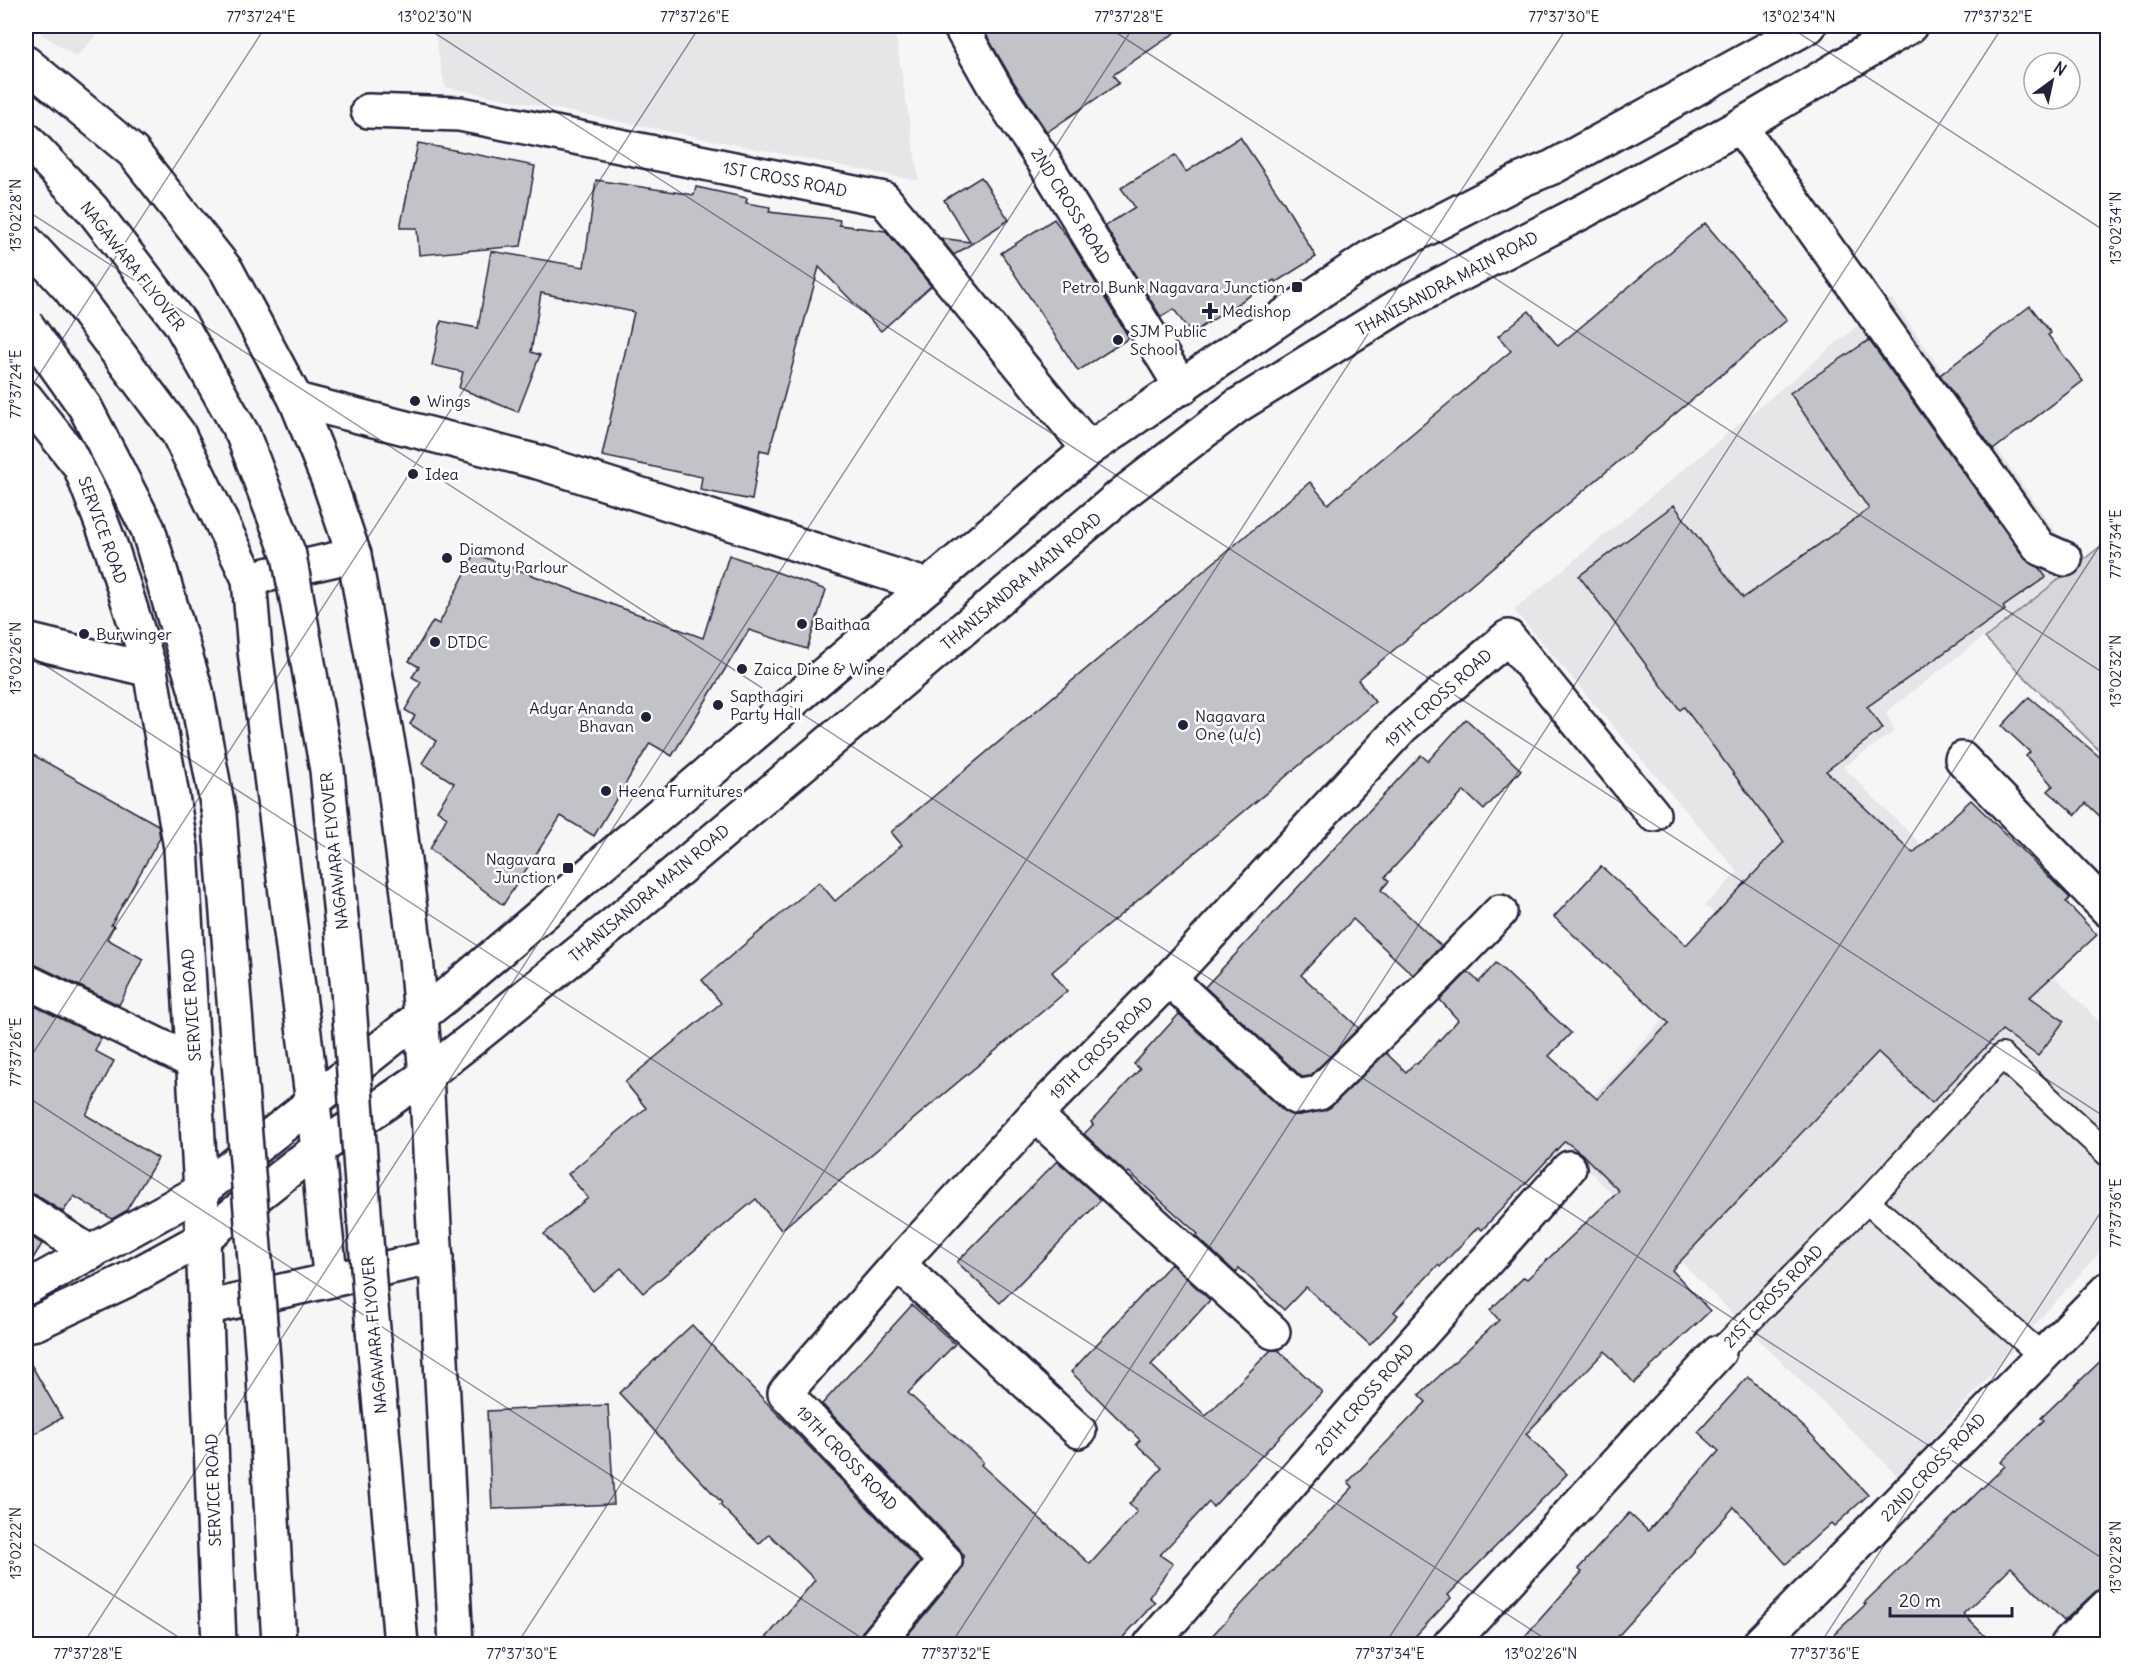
<svg xmlns="http://www.w3.org/2000/svg" width="2133" height="1670" viewBox="0 0 2133 1670" font-family="Delius,sans-serif">
	<rect width="100%" height="100%" fill="#f6f6f7"/>
	<filter id="ink" filterUnits="userSpaceOnUse"><feTurbulence type="fractalNoise" baseFrequency=".0167" numOctaves="2"/><feDisplacementMap in="SourceGraphic" scale="12" xChannelSelector="R" yChannelSelector="G"/><feConvolveMatrix kernelMatrix="1 2 1 2 8 2 1 2 1" color-interpolation-filters="sRGB"/></filter>
	<g filter="url(#ink)">
		<!-- built -->
		<g fill="#e6e6e9">
			<polygon points="30,26 105,26 76,57"/>
			<polygon points="433,26 894,26 919,181 445,87"/>
			<polygon points="1891,298 2078,564 1886,712 1895,731 1843,767 2107,1029 2107,1244 1899,1477 1759,1340 1556,1138 1738,937 1705,905 1738,872 1514,610"/>
		</g>
		<!-- green -->
		<polygon fill="#d7d7db" stroke="#7c7c8b" stroke-width="1.5" points="2107,541 2107,758 1985,638"/>
		<!-- building -->
		<g fill="#c2c2c9" stroke="#22223b" stroke-width="1.5">
			<polygon points="981,26 1185,26 1113,75 1119,83 1047,132 1013,81"/>
			<polygon points="1240,137 1283,201 1316,257 1276,282 1274,280 1191,334 1174,309 1161,317 1105,226 1135,207 1121,188 1175,155 1186,172"/>
			<polygon points="418,143 535,166 521,246 419,255 417,228 400,228"/>
			<polygon points="981,177 1009,220 954,255 940,238 970,242 944,200"/>
			<polygon points="596,180 694,195 696,187 747,198 746,203 770,207 769,212 840,220 839,225 886,231 931,286 881,331 819,267 769,452 760,450 752,500 700,490 702,477 602,456 634,312 541,293 531,352 540,355 518,412 459,388 463,372 432,365 441,321 478,328 491,251 584,267"/>
			<polygon points="1054,219 1074,247 1129,338 1078,371 1001,253"/>
			<polygon points="1705,223 1787,320 1358,680 1375,702 1052,972 1067,991 781,1230 756,1199 643,1293 621,1268 593,1291 544,1234 588,1198 568,1174 646,1108 625,1082 721,1003 702,980 819,882 835,901 902,845 891,832 1310,482 1328,504 1511,351 1498,336 1529,311 1558,346"/>
			<polygon points="2030,306 2051,333 2048,335 2083,381 1993,450 1940,375"/>
			<polygon points="1869,340 2025,559 2039,568 2046,577 2003,607 2005,610 1867,707 1883,728 1826,771 1913,853 1971,800 2070,898 2066,902 2097,935 2030,997 2064,1021 2038,1056 2002,1030 1932,1103 1878,1052 1672,1270 1710,1311 1634,1383 1605,1351 1526,1434 1567,1474 1448,1595 1451,1598 1408,1644 1204,1644 1353,1487 1348,1482 1426,1402 1419,1395 1499,1320 1490,1310 1524,1277 1527,1279 1619,1191 1582,1154 1565,1141 1482,1230 1478,1227 1440,1267 1438,1265 1394,1312 1398,1315 1370,1345 1306,1287 1284,1310 1239,1268 1236,1273 1196,1236 1198,1234 1129,1172 1127,1174 1084,1134 1093,1125 1091,1122 1140,1069 1134,1064 1179,1014 1283,1111 1291,1115 1299,1115 1322,1111 1332,1106 1386,1053 1406,1072 1415,1063 1417,1064 1458,1020 1440,1000 1468,972 1479,982 1496,963 1571,1033 1549,1056 1597,1099 1669,1023 1554,917 1601,866 1686,945 1784,842 1684,707 1680,710 1579,576 1674,505 1743,598 1869,509 1790,393"/>
			<polygon points="475,554 703,638 729,555 826,590 807,649 749,630 672,756 650,743 594,836 561,816 503,905 430,849 447,817 437,810 454,783 422,763 436,741 410,724 415,716 405,710 421,682 412,677 419,667 409,661 433,621 439,624"/>
			<polygon points="2029,697 2108,764 2108,824 2086,803 2076,815 2048,791 2053,786 2026,756 2030,752 2002,726"/>
			<polygon points="1466,719 1521,770 1484,810 1464,791 1385,877 1389,881 1381,890 1441,946 1413,975 1353,919 1301,975 1359,1028 1310,1076 1302,1077 1205,987 1421,755 1428,761"/>
			<polygon points="26,751 158,825 160,838 111,925 114,926 107,939 143,959 119,1005 34,964 26,962"/>
			<polygon points="26,1002 101,1038 95,1051 114,1061 86,1115 158,1158 126,1211 112,1219 74,1196 63,1212 36,1195 26,1192"/>
			<polygon points="1057,1161 1101,1200 1000,1303 957,1262"/>
			<polygon points="26,1233 42,1244 29,1265 26,1267"/>
			<polygon points="1171,1264 1210,1300 1151,1365 1206,1416 1271,1350 1278,1350 1322,1392 1213,1507 1209,1502 1160,1555 1173,1564 1149,1597 1155,1602 1117,1644 900,1644 959,1573 963,1564 963,1555 959,1548 822,1404 912,1305 955,1344 908,1393 983,1462 981,1465 1090,1564 1137,1512 1129,1504 1162,1468 1136,1444 1140,1440 1071,1372"/>
			<polygon points="692,1325 920,1562 862,1632 858,1644 761,1644 815,1580 769,1534 759,1544 720,1505 722,1503 619,1393"/>
			<polygon points="2108,1354 2108,1587 2095,1592 2064,1621 2011,1567 1963,1614 1993,1644 1824,1644 1866,1604 1864,1603 2005,1466 2001,1462 2044,1420 2041,1418"/>
			<polygon points="26,1356 62,1418 26,1439"/>
			<polygon points="1748,1377 1805,1428 1868,1495 1834,1526 1831,1523 1786,1564 1734,1507 1611,1644 1518,1644 1582,1572 1578,1569 1629,1513 1648,1531 1719,1451 1698,1432"/>
			<polygon points="608,1405 614,1504 492,1509 487,1411"/>
		</g>
		<g fill="none" stroke-linecap="round" stroke-linejoin="round">
			<defs>
				<g id="lane">
					<polyline points="1867,1201 2042,1356"/>
					<polyline points="1719,1352 1867,1201 2002,1056 2108,1154"/>
				</g>
				<g id="street">
					<polyline points="960,26 997,91 1043,160 1182,388"/>
					<polyline points="368,111 460,114 884,199 1089,449"/>
					<polyline points="1740,126 2040,548 2065,559"/>
					<polyline points="296,400 538,462 928,586"/>
					<polyline points="26,640 150,670"/>
					<polyline points="1962,759 2108,910"/>
					<polyline points="1169,979 1296,1097 1319,1093 1440,974 1500,912"/>
					<polyline points="26,981 195,1063"/>
					<polyline points="1035,1115 1273,1332"/>
					<polyline points="26,1211 91,1253"/>
					<polyline points="898,1264 1079,1431"/>
					<polyline points="876,1644 945,1561 785,1393 898,1264 1035,1115 1169,979 1402,727 1508,637 1653,814"/>
					<polyline points="1151,1644 1354,1410 1569,1168"/>
					<polyline points="1450,1644 1719,1352"/>
					<polyline points="1759,1644 2108,1289"/>
					<polyline points="2068,1644 2108,1605"/>
				</g>
				<g id="secondary">
					<polyline points="26,63 133,152 227,271 296,400 328,479 354,555 393,772 416,958 426,1075 456,1644"/>
					<path d="M 26,241 L 70,289 L 178,433 L 249,579 L 255,651 L 313,1104 C 320,1162 323,1221 331,1280"/>
					<polyline points="26,398 80,466 112,550 150,670 181,848 201,1191 219,1644"/>
					<polyline points="26,1288 201,1191"/>
					<polyline points="205,1308 436,1257"/>
					<polyline points="26,1325 36,1323 125,1281 202,1239"/>
				</g>
				<g id="primary">
					<polyline points="201,1191 452,991 1089,449 1369,258 1521,180 1553,167 1809,26"/>
					<polyline points="202,1239 297,1164 426,1075 480,1033 619,920 1125,492 1237,406 1397,307 1582,212 1740,126 1910,26"/>
				</g>
				<g id="highway">
					<polyline points="26,139 92,209 180,323 243,435"/>
					<polyline points="249,579 354,555"/>
				</g>
			</defs>
			<!-- lane casing -->
			<use href="#lane" stroke="#22223b" stroke-width="28"/>
			<!-- street casing -->
			<use href="#street" stroke="#22223b" stroke-width="38"/>
			<!-- secondary casing -->
			<use href="#secondary" stroke="#22223b" stroke-width="38"/>
			<!-- primary casing -->
			<use href="#primary" stroke="#22223b" stroke-width="38"/>
			<!-- highway casing -->
			<use href="#highway" stroke="#22223b" stroke-width="38"/>
			<!-- lane -->
			<use href="#lane" stroke="#fff" stroke-width="24"/>
			<!-- street -->
			<use href="#street" stroke="#fff" stroke-width="33"/>
			<!-- secondary -->
			<use href="#secondary" stroke="#fff" stroke-width="33"/>
			<!-- primary -->
			<use href="#primary" stroke="#fff" stroke-width="33"/>
			<!-- highway -->
			<use href="#highway" stroke="#fff" stroke-width="33"/>
			<defs>
				<g id="highway-bridge">
					<polyline points="26,324 85,407 148,529 196,691 219,814 263,1359 279,1644"/>
					<polyline points="243,435 289,555 327,770 348,990 370,1295 401,1644"/>
				</g>
			</defs>
			<!-- highway-bridge casing -->
			<use href="#highway-bridge" stroke="#22223b" stroke-width="38" stroke-linecap="butt"/>
			<!-- highway-bridge -->
			<use href="#highway-bridge" stroke="#fff" stroke-width="33"/>
		</g>
	</g>
	<!-- ticks -->
	<path fill="none" stroke="#22223b" stroke-width="1.5" stroke-opacity="0.45" d="M 424,26 L 2108,1119M 1106,26 L 2108,676M 1788,26 L 2108,233M 26,210 L 2108,1562M 26,395 L 266,26M 26,653 L 1553,1644M 26,1064 L 700,26M 26,1096 L 871,1644M 26,1539 L 189,1644M 83,1644 L 1134,26M 517,1644 L 1568,26M 951,1644 L 2003,26M 1385,1644 L 2108,533M 1820,1644 L 2108,1201"/>
	<!-- markers -->
	<g fill="#22223b" stroke="#fff" stroke-width="2">
		<rect x="1291" y="281" width="12" height="12" rx="3"/>
		<path d="M1207 302h6v6h6v6h-6v6h-6v-6h-6v-6h6z"/>
		<circle cx="1118" cy="340" r="6"/>
		<circle cx="415" cy="401" r="6"/>
		<circle cx="413" cy="474" r="6"/>
		<circle cx="447" cy="558" r="6"/>
		<circle cx="802" cy="624" r="6"/>
		<circle cx="84" cy="634" r="6"/>
		<circle cx="435" cy="642" r="6"/>
		<circle cx="742" cy="669" r="6"/>
		<circle cx="718" cy="705" r="6"/>
		<circle cx="646" cy="717" r="6"/>
		<circle cx="1183" cy="725" r="6"/>
		<circle cx="606" cy="791" r="6"/>
		<rect x="562" y="862" width="12" height="12" rx="3"/>
	</g>
	<g text-anchor="middle" stroke-width="5" stroke-linejoin="round" paint-order="stroke">
		<!-- street labels -->
		<g font-size="16" fill="#22223b" stroke="#fff">
			<text transform="translate(785 179) rotate(11)" y="6">1ST CROSS ROAD</text>
			<text transform="translate(1071 206) rotate(58)" y="6">2ND CROSS ROAD</text>
			<text transform="translate(133 266) rotate(52)" y="6">NAGAWARA FLYOVER</text>
			<text transform="translate(1447 283) rotate(-28)" y="6">THANISANDRA MAIN ROAD</text>
			<text transform="translate(103 530) rotate(70)" y="6">SERVICE ROAD</text>
			<text transform="translate(1021 581) rotate(-40)" y="6">THANISANDRA MAIN ROAD</text>
			<text transform="translate(1438 698) rotate(-42)" y="6">19TH CROSS ROAD</text>
			<text transform="translate(334 851) rotate(-96)" y="6">NAGAWARA FLYOVER</text>
			<text transform="translate(649 893) rotate(-40)" y="6">THANISANDRA MAIN ROAD</text>
			<text transform="translate(191 1005) rotate(-94)" y="6">SERVICE ROAD</text>
			<text transform="translate(1101 1048) rotate(-45)" y="6">19TH CROSS ROAD</text>
			<text transform="translate(1773 1296) rotate(-46)" y="6">21ST CROSS ROAD</text>
			<text transform="translate(374 1335) rotate(-95)" y="6">NAGAWARA FLYOVER</text>
			<text transform="translate(1364 1399) rotate(-49)" y="6">20TH CROSS ROAD</text>
			<text transform="translate(847 1458) rotate(46)" y="6">19TH CROSS ROAD</text>
			<text transform="translate(1933 1467) rotate(-46)" y="6">22ND CROSS ROAD</text>
			<text transform="translate(213 1490) rotate(-92)" y="6">SERVICE ROAD</text>
		</g>
		<!-- poi labels -->
		<g font-size="16" fill="#22223b" stroke="#fff" text-anchor="start">
			<text x="1285" y="293" text-anchor="end">Petrol Bunk Nagavara Junction</text>
			<text x="1222" y="317">Medishop</text>
			<text x="1130" y="337">SJM Public<tspan x="1130" dy="18">School</tspan></text>
			<text x="427" y="407">Wings</text>
			<text x="425" y="480">Idea</text>
			<text x="459" y="555">Diamond<tspan x="459" dy="18">Beauty Parlour</tspan></text>
			<text x="814" y="630">Baithaa</text>
			<text x="96" y="640">Burwinger</text>
			<text x="447" y="648">DTDC</text>
			<text x="754" y="675">Zaica Dine &amp; Wine</text>
			<text x="730" y="702">Sapthagiri<tspan x="730" dy="18">Party Hall</tspan></text>
			<text x="634" y="714" text-anchor="end">Adyar Ananda<tspan x="634" dy="18">Bhavan</tspan></text>
			<text x="1195" y="722">Nagavara<tspan x="1195" dy="18">One (u/c)</tspan></text>
			<text x="618" y="797">Heena Furnitures</text>
			<text x="556" y="865" text-anchor="end">Nagavara<tspan x="556" dy="18">Junction</tspan></text>
		</g>
	</g>
	<!-- margin -->
	<rect width="2133" height="1670" fill="none" stroke="#fff" stroke-width="66"/>
	<!-- north arrow -->
	<g transform="translate(2052 81) rotate(33)"><circle r="28" fill="#ffffff" stroke="#a7a7b1" stroke-width="1.5"/>
	<path d="M0-4.5L10 22L0 15L-10 22Z" fill="#22223b"/>
	<text y="-9" font-size="16" font-weight="bold" text-anchor="middle" fill="#22223b">N</text>
	</g>
	<!-- scale -->
	<path d="M1890 1607v9h122v-9" fill="none" stroke="#22223b" stroke-width="3"/>
	<text x="1899" y="1607" font-size="18" fill="#22223b" stroke="#ffffff" stroke-width="4.5" paint-order="stroke">20 m</text>
	<rect x="33" y="33" width="2067" height="1604" fill="none" stroke="#22223b" stroke-width="2"/>
	<g font-size="15" text-anchor="middle" fill="#22223b">
		<text x="261" y="22">77°37'24"E</text>
		<text x="435" y="22">13°02'30"N</text>
		<text x="695" y="22">77°37'26"E</text>
		<text x="1129" y="22">77°37'28"E</text>
		<text x="1564" y="22">77°37'30"E</text>
		<text x="1799" y="22">13°02'34"N</text>
		<text x="1998" y="22">77°37'32"E</text>
		<text transform="translate(16 215) rotate(-90)" y="5">13°02'28"N</text>
		<text transform="translate(2116 228) rotate(-90)" y="5">13°02'34"N</text>
		<text transform="translate(16 384) rotate(-90)" y="5">77°37'24"E</text>
		<text transform="translate(2116 544) rotate(-90)" y="5">77°37'34"E</text>
		<text transform="translate(16 658) rotate(-90)" y="5">13°02'26"N</text>
		<text transform="translate(2116 671) rotate(-90)" y="5">13°02'32"N</text>
		<text transform="translate(16 1052) rotate(-90)" y="5">77°37'26"E</text>
		<text transform="translate(2116 1213) rotate(-90)" y="5">77°37'36"E</text>
		<text transform="translate(16 1543) rotate(-90)" y="5">13°02'22"N</text>
		<text transform="translate(2116 1557) rotate(-90)" y="5">13°02'28"N</text>
		<text x="88" y="1659">77°37'28"E</text>
		<text x="522" y="1659">77°37'30"E</text>
		<text x="956" y="1659">77°37'32"E</text>
		<text x="1390" y="1659">77°37'34"E</text>
		<text x="1541" y="1659">13°02'26"N</text>
		<text x="1825" y="1659">77°37'36"E</text>
	</g>
</svg>
